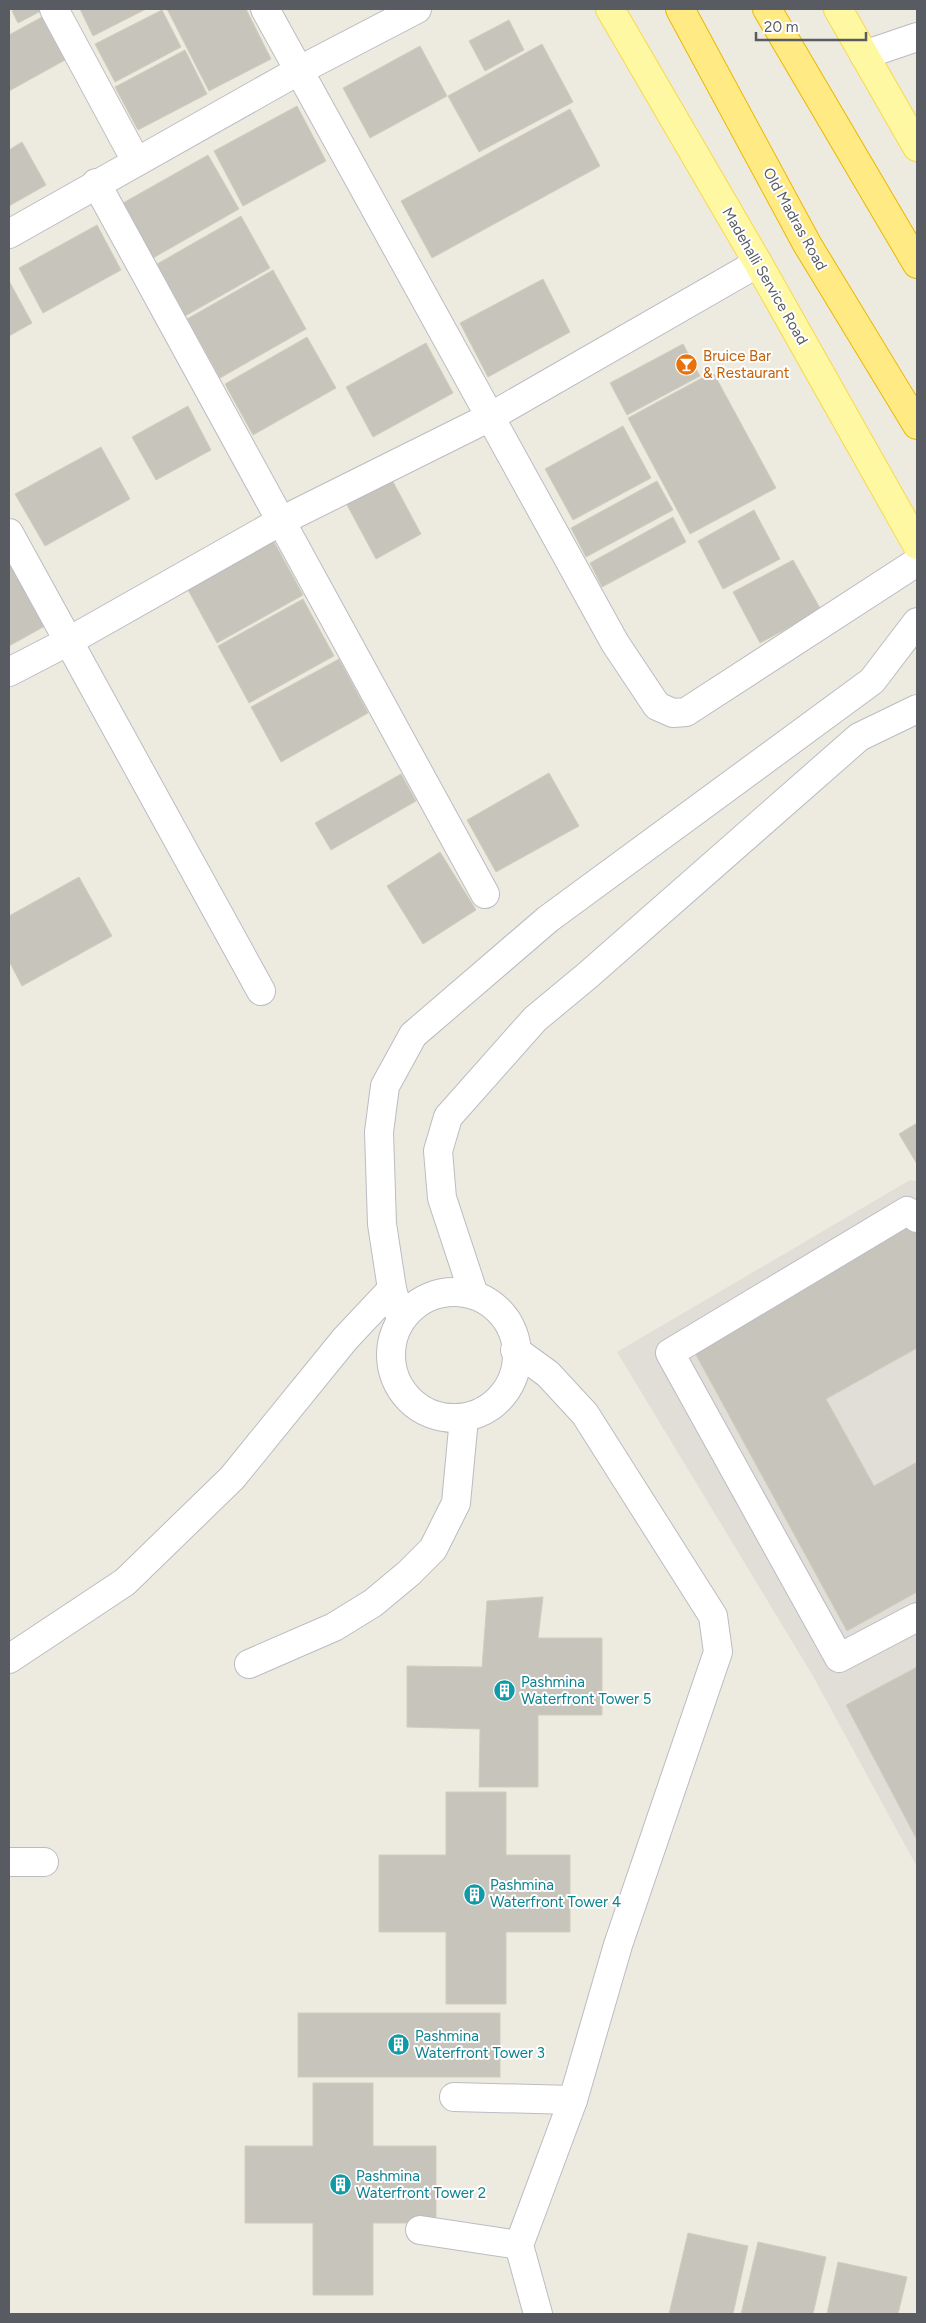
<svg xmlns="http://www.w3.org/2000/svg" width="926" height="2323" viewBox="0 0 926 2323" font-family="Figtree,sans-serif">
	<rect width="100%" height="100%" fill="#edebdf"/>
	<!-- industrial -->
	<polygon fill="#e0ded7" points="910,1180 917,1181 917,1867 813,1676 617,1352"/>
	<!-- building -->
	<g fill="#c7c4bc" stroke="#d1cdbd">
		<polygon points="15,9 40,9 41,11 18,23 12,11"/>
		<polygon points="80,9 146,9 93,36"/>
		<polygon points="167,9 246,9 271,59 209,91"/>
		<polygon points="162,10 181,47 115,82 95,44"/>
		<polygon points="42,17 65,60 9,91 9,35"/>
		<polygon points="509,20 524,50 485,71 469,41"/>
		<polygon points="542,44 573,102 479,152 448,96"/>
		<polygon points="420,46 447,96 370,138 343,88"/>
		<polygon points="185,50 207,94 138,130 115,87"/>
		<polygon points="297,106 326,161 243,206 214,151"/>
		<polygon points="570,109 600,166 432,258 401,201"/>
		<polygon points="22,142 46,185 9,206 9,150"/>
		<polygon points="208,155 239,209 153,258 123,203"/>
		<polygon points="241,216 270,268 185,316 157,264"/>
		<polygon points="97,225 121,270 43,313 19,268"/>
		<polygon points="273,270 306,329 220,378 187,319"/>
		<polygon points="543,279 570,332 488,377 460,323"/>
		<polygon points="9,281 32,323 9,336"/>
		<polygon points="307,337 336,388 253,435 225,384"/>
		<polygon points="426,343 453,393 373,437 346,387"/>
		<polygon points="683,344 700,376 627,415 610,383"/>
		<polygon points="713,372 776,488 690,534 628,418"/>
		<polygon points="188,406 211,450 156,480 132,437"/>
		<polygon points="623,426 651,478 573,520 545,469"/>
		<polygon points="101,447 130,499 45,546 15,494"/>
		<polygon points="391,478 421,534 376,559 346,503"/>
		<polygon points="657,481 673,510 586,557 571,528"/>
		<polygon points="754,510 780,559 723,589 698,541"/>
		<polygon points="673,517 686,542 602,587 590,563"/>
		<polygon points="273,540 303,595 217,643 187,588"/>
		<polygon points="9,560 45,626 9,646"/>
		<polygon points="793,560 821,610 760,643 733,592"/>
		<polygon points="303,599 334,656 249,703 218,646"/>
		<polygon points="339,659 368,713 281,762 251,707"/>
		<polygon points="549,773 579,826 496,872 467,820"/>
		<polygon points="401,774 416,801 331,850 315,823"/>
		<polygon points="440,852 476,910 423,944 387,886"/>
		<polygon points="79,877 112,936 22,986 9,961 9,916"/>
		<polygon points="917,1123 917,1164 899,1134"/>
		<polygon points="911,1222 917,1233 917,1348 826,1399 874,1486 917,1462 917,1592 847,1631 690,1344"/>
		<polygon points="543,1597 538,1638 602,1638 602,1715 538,1715 538,1787 479,1787 480,1729 407,1727 407,1666 482,1667 487,1601"/>
		<polygon points="917,1667 917,1840 846,1705"/>
		<polygon points="446,1792 506,1792 506,1855 570,1855 570,1932 506,1932 506,2004 446,2004 446,1932 379,1932 379,1855 446,1855"/>
		<rect x="298" y="2013" width="202" height="64"/>
		<polygon points="313,2083 373,2083 373,2146 436,2146 436,2223 373,2223 373,2295 313,2295 313,2223 245,2223 245,2146 313,2146"/>
		<polygon points="688,2233 748,2246 733,2314 669,2314"/>
		<polygon points="758,2242 826,2257 813,2314 741,2314"/>
		<polygon points="838,2262 907,2277 898,2314 827,2314"/>
	</g>
	<g fill="none" stroke-linecap="round" stroke-linejoin="round">
		<defs>
			<g id="minor">
				<polyline points="54,9 136,161"/>
				<polyline points="265,9 615,643 657,706 673,713 686,712 917,562"/>
				<polyline points="864,55 917,37"/>
				<polyline points="96,183 485,894"/>
				<polyline points="9,234 298,71 417,9"/>
				<polyline points="9,533 261,991"/>
				<polyline points="9,672 69,641 281,521 490,417 758,263"/>
				<polyline points="917,1218 907,1211 670,1353 839,1658 917,1617"/>
				<circle cx="454" cy="1355" r="63"/>
				<polyline points="474,1295 442,1198 438,1151 448,1117 535,1019 588,975 859,737 917,709"/>
				<polyline points="401,1320 392,1289 382,1224 379,1132 385,1086 413,1035 548,919 872,681 917,622"/>
				<polyline points="515,1350 548,1374 585,1414 713,1616 718,1652 618,1945 573,2100 519,2245 538,2314"/>
				<polyline points="9,1659 125,1582 232,1478 345,1339 392,1289"/>
				<polyline points="249,1664 334,1627 373,1603 409,1573 433,1549 456,1503 464,1418"/>
				<polyline points="9,1862 44,1862"/>
				<polyline points="454,2097 573,2100"/>
				<polyline points="420,2230 519,2245"/>
			</g>
			<g id="major">
				<polyline points="610,9 758,263 917,545"/>
				<polyline points="838,9 917,147"/>
			</g>
			<g id="highway">
				<polyline points="680,9 807,244 917,425"/>
				<polyline points="767,9 917,264"/>
			</g>
		</defs>
		<!-- minor casing -->
		<use href="#minor" stroke="#babcc2" stroke-width="30"/>
		<!-- major casing -->
		<use href="#major" stroke="#f9d84b" stroke-width="30"/>
		<!-- highway casing -->
		<use href="#highway" stroke="#ecb700" stroke-width="30"/>
		<!-- minor -->
		<use href="#minor" stroke="#fff" stroke-width="28"/>
		<!-- major -->
		<use href="#major" stroke="#fff8a2" stroke-width="28"/>
		<!-- highway -->
		<use href="#highway" stroke="#ffea84" stroke-width="28"/>
	</g>
	<!-- icons -->
	<defs>
		<symbol id="bar-disc" viewBox="-11 -11 22 22"><circle r="9.5" fill="#e8710a" stroke="#fff"/><path d="M-6-5H6L.8 .8V4.5H3.5V6h-7V4.5H-.8V.8Z" fill="#fff"/></symbol>
		<symbol id="building-disc" viewBox="-11 -11 22 22"><circle r="9.5" fill="#0f9aa8" stroke="#fff"/><path d="M-4-6H4V6H1V3H-1V6H-4ZM-2.5-4.3h1.7v1.8h-1.7ZM.8-4.3h1.7v1.8H.8ZM-2.5-1h1.7V.8h-1.7ZM.8-1h1.7V.8H.8Z" fill="#fff"/></symbol>
	</defs>
	<g fill-rule="evenodd">
		<use href="#bar-disc" x="674" y="352" width="25" height="25"/>
		<use href="#building-disc" x="492" y="1678" width="25" height="25"/>
		<use href="#building-disc" x="462" y="1882" width="25" height="25"/>
		<use href="#building-disc" x="386" y="2032" width="25" height="25"/>
		<use href="#building-disc" x="328" y="2172" width="25" height="25"/>
	</g>
	<g text-anchor="middle" stroke-width="4" stroke-linejoin="round" paint-order="stroke">
		<!-- street labels -->
		<g font-size="15" fill="#585b61" stroke="#fff">
			<text transform="translate(795 219) rotate(61)" y="5">Old Madras Road</text>
			<text transform="translate(765 276) rotate(60)" y="5">Madehalli Service Road</text>
		</g>
		<!-- food labels -->
		<g font-size="15" fill="#c56008" stroke="#fff" text-anchor="start">
			<text x="703" y="361">Bruice Bar<tspan x="703" dy="17">&amp; Restaurant</tspan></text>
		</g>
		<!-- culture labels -->
		<g font-size="15" fill="#0d838f" stroke="#fff" text-anchor="start">
			<text x="521" y="1687">Pashmina<tspan x="521" dy="17">Waterfront Tower 5</tspan></text>
			<text x="490" y="1890">Pashmina<tspan x="490" dy="17">Waterfront Tower 4</tspan></text>
			<text x="415" y="2041">Pashmina<tspan x="415" dy="17">Waterfront Tower 3</tspan></text>
			<text x="356" y="2181">Pashmina<tspan x="356" dy="17">Waterfront Tower 2</tspan></text>
		</g>
	</g>
	<!-- border -->
	<rect width="926" height="2323" fill="none" stroke="#585b61" stroke-width="20"/>
	<!-- scale -->
	<path d="M756 32v8h110v-8" fill="none" stroke="#585b61" stroke-width="2.5"/>
	<text x="764" y="32" font-size="15" fill="#585b61" stroke="#ffffff" stroke-width="4" paint-order="stroke">20 m</text>
</svg>
